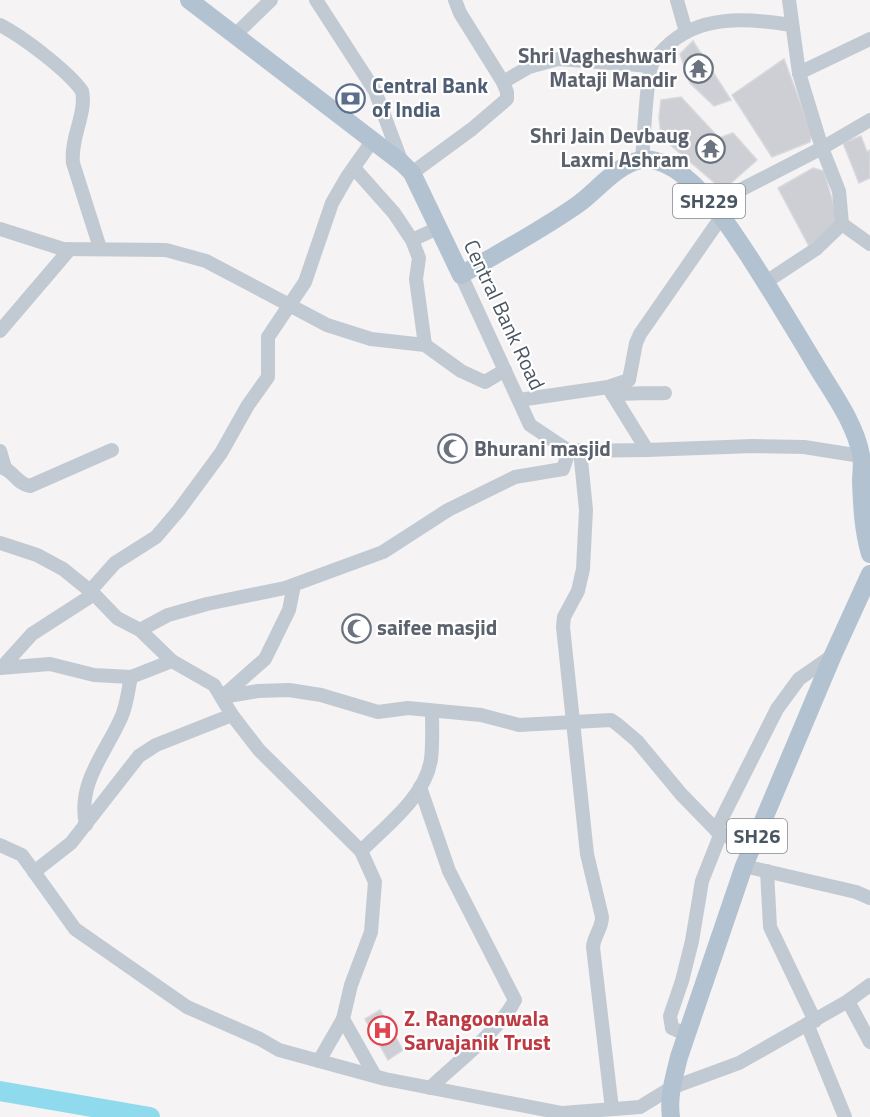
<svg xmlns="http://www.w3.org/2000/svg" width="870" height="1117" viewBox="0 0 870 1117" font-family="'Titillium Web',sans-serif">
	<rect width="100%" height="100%" fill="#f5f3f3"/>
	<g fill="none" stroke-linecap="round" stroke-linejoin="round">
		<!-- river -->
		<polyline stroke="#90daee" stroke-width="20" points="0,1091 150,1117"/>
	</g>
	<!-- building -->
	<g fill="#cdcfd5" stroke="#d7d9de" stroke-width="1.5">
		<polygon points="693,41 731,100 714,106 690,83 680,54"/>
		<polygon points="784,59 812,134 810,142 772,157 732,95"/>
		<polygon points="681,97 719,138 733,133 757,160 723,190 661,137 659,117 661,100"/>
		<polygon points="861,136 867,152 870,150 870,178 859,183 843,143"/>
		<polygon points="813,168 824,171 838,221 809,246 778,188"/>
		<polygon points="380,1010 403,1050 388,1060 365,1019"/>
	</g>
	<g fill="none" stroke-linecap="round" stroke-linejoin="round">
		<!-- minor -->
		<g stroke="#c1cad2" stroke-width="14">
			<polyline points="316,0 375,91 402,163"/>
			<polyline points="677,0 686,32"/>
			<path d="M 0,25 C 22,36 68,71 82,91 C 87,113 70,138 73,163 L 100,248"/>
			<polyline points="235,35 271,0"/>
			<polyline points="799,73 870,39"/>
			<polyline points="503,82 529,67 558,59 651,66"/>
			<path d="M 642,160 C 644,135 645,110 648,85 C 649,80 649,73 651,67 C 653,60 660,53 665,48 C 698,14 748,18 791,25"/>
			<polyline points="354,168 394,213 412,240 419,258 416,279 425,345"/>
			<polyline points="412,173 472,129 507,99 507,92 503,82 460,13 455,0"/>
			<polyline points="714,206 746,187 822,148 799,73 789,0"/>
			<polyline points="842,224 870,244"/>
			<polyline points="0,229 63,249 166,250 206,261 327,325 371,339 425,345 461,371 485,382 505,370"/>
			<polyline points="412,240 438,228"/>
			<polyline points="461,275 530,425 569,451 647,450 753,446 804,447 861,456"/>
			<polyline points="766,282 816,249 842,224 839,191 822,148 870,120"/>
			<polyline points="0,331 70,249"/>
			<polyline points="608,387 647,450"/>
			<path d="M 613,395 C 630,392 647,394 665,393"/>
			<polyline points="519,400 608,387 629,380 636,343 640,334 722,216"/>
			<path d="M 580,450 L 586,510 L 583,569 L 578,591 L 564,617 L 563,627 L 587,854 L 602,917 C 602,929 594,935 593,947 L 612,1109"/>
			<polyline points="0,451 5,468"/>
			<path d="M 0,467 C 13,469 16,484 30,486 L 112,450"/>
			<polyline points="0,543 37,555 63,569 94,594 117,618 140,630 172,661 214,685 232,715 259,750 361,851 375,882 371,932 351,985 343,1019 375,1076"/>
			<polyline points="90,591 115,563 156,537 179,510 221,453 248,405 268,377 268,337 305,282 332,203 347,177 373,140"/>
			<polyline points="140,630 168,615 207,604 285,588 383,552 448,510 515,477 563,469 569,451"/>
			<polyline points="3,666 32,634 94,594"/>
			<polyline points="0,668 50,664 94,675 131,677 172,661"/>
			<polyline points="222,697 258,691 289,690 321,695 378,712 408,708 481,715 519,725 611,720 617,724 637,741 681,794 716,830 751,850"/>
			<polyline points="222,697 265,659 289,610 294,585"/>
			<path d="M 420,787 L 449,871 L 515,1000 C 500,1030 455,1064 430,1088"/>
			<path d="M 86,825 C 77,783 105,754 121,718 C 127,705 128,690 131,677"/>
			<polyline points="716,830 777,709 799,679 832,656"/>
			<polyline points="0,845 22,855 75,929 187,1007 260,1039 279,1050 385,1079 562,1113 640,1107 671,1088 739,1063 848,1001 870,985"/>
			<path d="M 361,851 C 386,826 426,796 431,759 C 433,743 432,727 432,711"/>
			<polyline points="744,866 856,892 870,898"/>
			<polyline points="767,871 770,927 815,1021"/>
			<polyline points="34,872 71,843 139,756 156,745 232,715"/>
			<polyline points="848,1001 870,1042"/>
			<polyline points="807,1024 845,1117"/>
			<polyline points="688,1035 672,1028 670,1016 682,981 692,941 702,881 721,833"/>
			<polyline points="319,1061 343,1019"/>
		</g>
		<!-- major -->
		<g stroke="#b3c2d1" stroke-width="18">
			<path d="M 189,0 L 402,163 L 412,173 L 461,275 C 500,252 540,231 577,205 C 597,191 615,166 640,160 C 655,157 674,167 685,177 C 712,199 731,229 750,258 C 772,292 793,327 814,362 C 831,391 855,422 861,455 C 863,463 861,473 861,482 C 862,506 863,530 870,554"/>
			<path d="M 671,1117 C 668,1096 674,1078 679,1057 L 744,866 L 833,655 L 870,574"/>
		</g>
	</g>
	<!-- icons -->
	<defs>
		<symbol id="temple-ring" viewBox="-11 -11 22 22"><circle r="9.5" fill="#fff" stroke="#6b7280" stroke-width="1.5"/><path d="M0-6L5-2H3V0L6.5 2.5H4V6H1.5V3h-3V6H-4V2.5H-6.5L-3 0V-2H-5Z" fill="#6b7280"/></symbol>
		<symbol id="bank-ring" viewBox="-11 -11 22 22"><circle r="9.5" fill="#fff" stroke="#5c6f8a" stroke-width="1.5"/><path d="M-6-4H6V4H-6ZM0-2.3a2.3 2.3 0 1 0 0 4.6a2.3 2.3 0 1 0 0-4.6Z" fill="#5c6f8a"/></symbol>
		<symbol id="mosque-ring" viewBox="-11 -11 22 22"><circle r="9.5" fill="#fff" stroke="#6b7280" stroke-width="1.5"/><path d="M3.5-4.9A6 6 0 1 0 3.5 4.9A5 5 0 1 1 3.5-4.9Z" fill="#6b7280"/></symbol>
		<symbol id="hospital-ring" viewBox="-11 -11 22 22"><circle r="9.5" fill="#fff" stroke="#e0444e" stroke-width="1.5"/><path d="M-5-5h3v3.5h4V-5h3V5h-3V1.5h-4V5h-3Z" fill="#e0444e"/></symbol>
	</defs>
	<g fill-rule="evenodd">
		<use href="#temple-ring" x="682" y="52" width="33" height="33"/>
		<use href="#bank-ring" x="334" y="82" width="33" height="33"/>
		<use href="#temple-ring" x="694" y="132" width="33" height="33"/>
		<use href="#mosque-ring" x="436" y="432" width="33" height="33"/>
		<use href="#mosque-ring" x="340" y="612" width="33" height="33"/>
		<use href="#hospital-ring" x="366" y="1014" width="33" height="33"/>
	</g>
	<g text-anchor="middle" stroke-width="4.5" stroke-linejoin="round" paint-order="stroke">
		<!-- shield labels -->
		<g fill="#fff" stroke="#808990" stroke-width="1.5">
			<rect x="673" y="184" width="72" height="34" rx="4.5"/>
			<rect x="727" y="819" width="60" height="34" rx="4.5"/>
		</g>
		<g font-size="20" font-weight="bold" fill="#4a5661">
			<text x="709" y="208">SH229</text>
			<text x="757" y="843">SH26</text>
		</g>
		<!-- worship labels -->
		<g font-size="21" font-weight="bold" fill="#5b616d" stroke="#fff" text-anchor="end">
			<text x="677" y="63">Shri Vagheshwari<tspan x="677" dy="24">Mataji Mandir</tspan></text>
			<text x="689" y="143">Shri Jain Devbaug<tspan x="689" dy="24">Laxmi Ashram</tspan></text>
			<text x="474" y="456" text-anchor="start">Bhurani masjid</text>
			<text x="377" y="635" text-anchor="start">saifee masjid</text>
		</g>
		<!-- service labels -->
		<g font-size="21" font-weight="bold" fill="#4e5e75" stroke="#fff" text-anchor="start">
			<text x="372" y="93">Central Bank<tspan x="372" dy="24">of India</tspan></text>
		</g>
		<!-- street labels -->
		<g font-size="21" fill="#4a5661" stroke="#fff">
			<text transform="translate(504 315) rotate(65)" y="7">Central Bank Road</text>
		</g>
		<!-- health labels -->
		<g font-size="21" font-weight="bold" fill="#be3a42" stroke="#fff" text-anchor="start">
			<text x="404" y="1026">Z. Rangoonwala<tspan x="404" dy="24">Sarvajanik Trust</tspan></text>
		</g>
	</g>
</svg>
